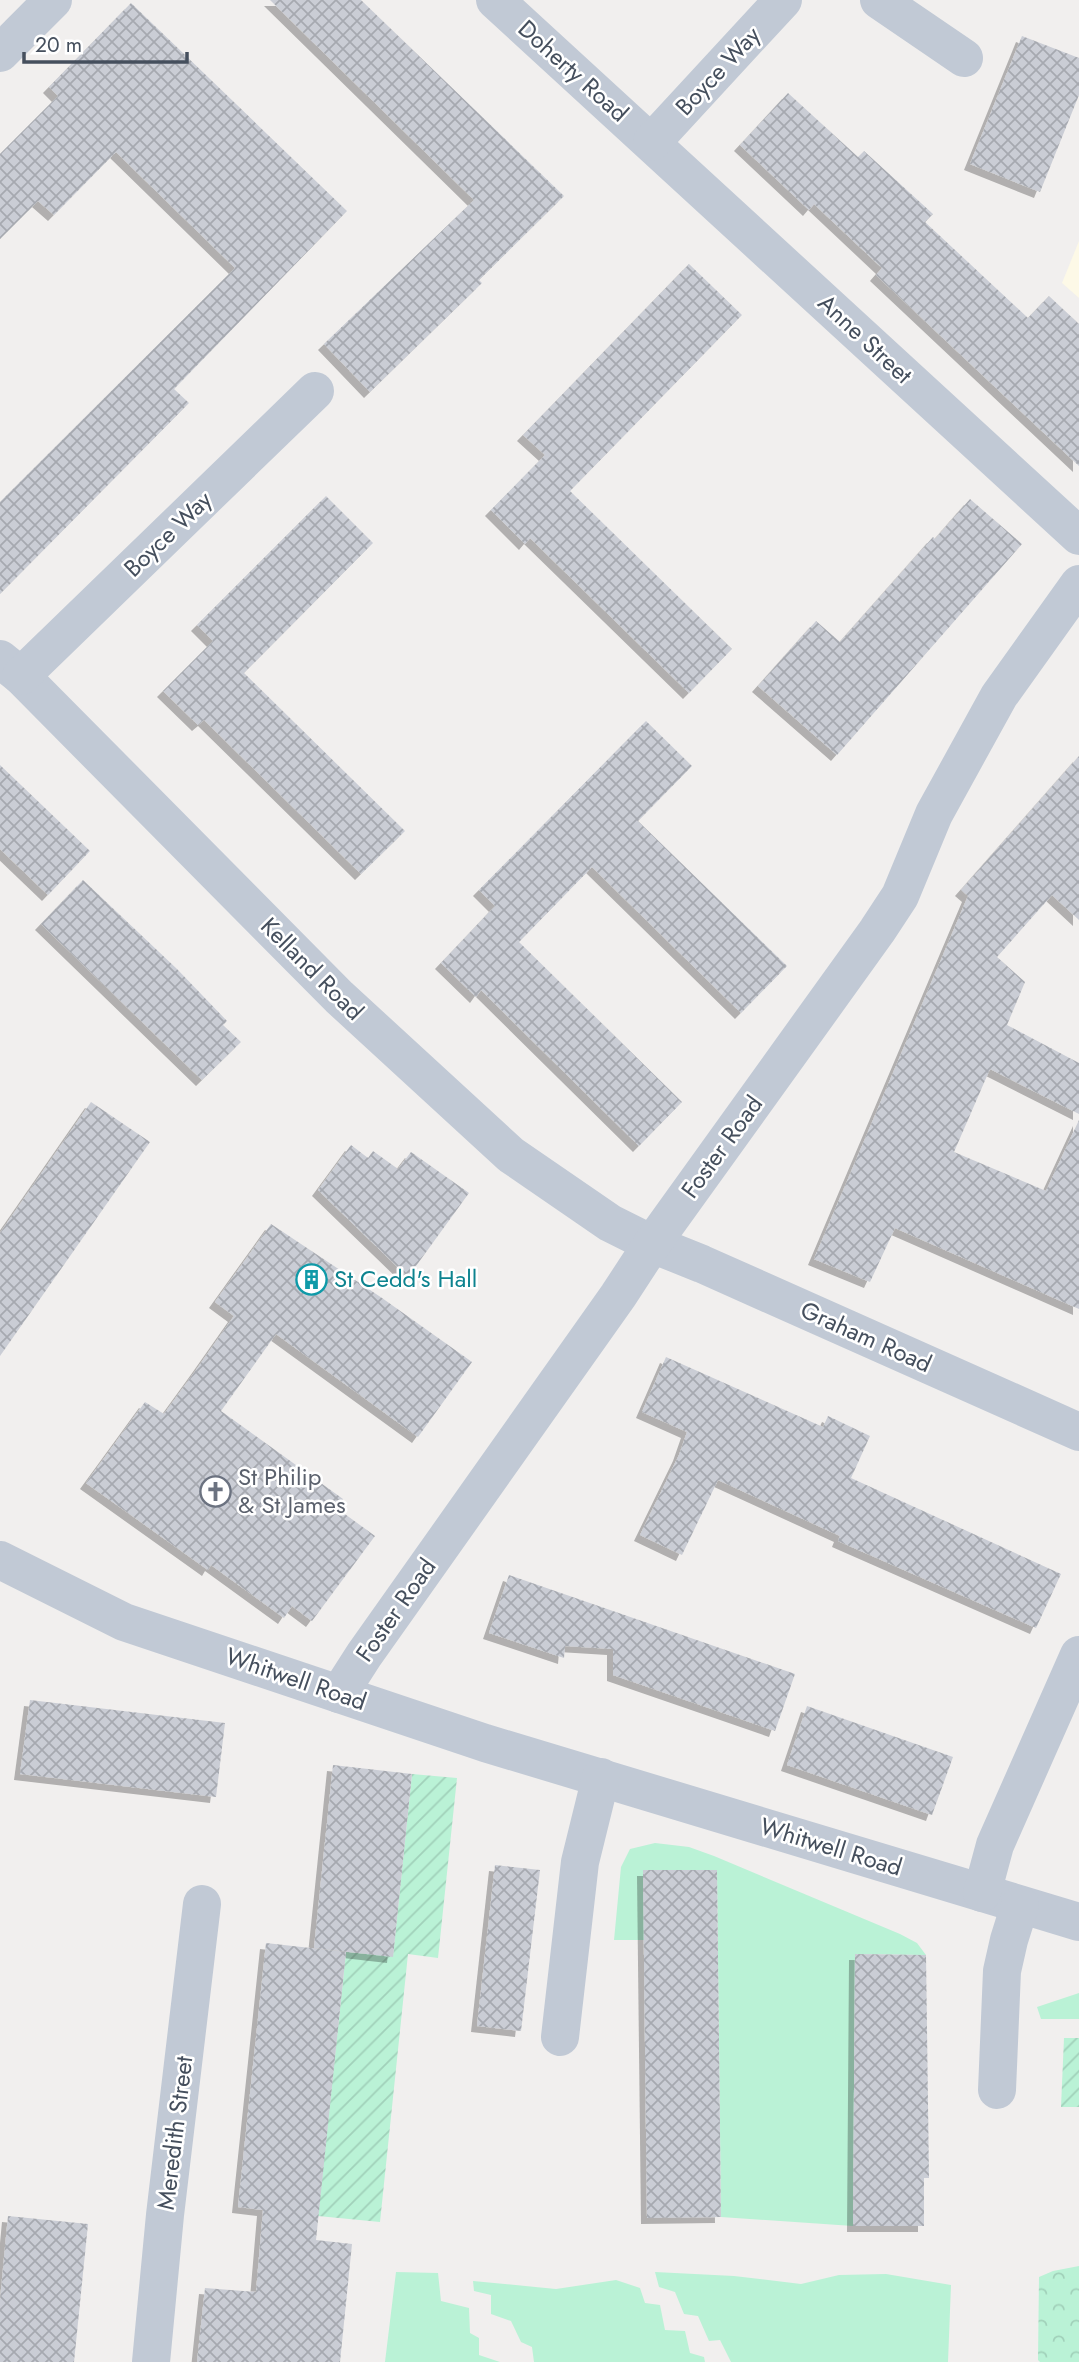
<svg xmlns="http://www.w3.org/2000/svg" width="1079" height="2362" viewBox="0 0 1079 2362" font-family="Jost,sans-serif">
	<defs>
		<pattern id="forest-crowns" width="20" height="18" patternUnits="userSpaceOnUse" patternTransform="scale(1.75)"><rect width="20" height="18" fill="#baf2d6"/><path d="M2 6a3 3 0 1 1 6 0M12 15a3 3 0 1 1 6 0" fill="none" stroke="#a1d1ba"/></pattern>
		<pattern id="garden-furrows" width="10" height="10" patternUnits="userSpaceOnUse" patternTransform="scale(1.75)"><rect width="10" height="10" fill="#baf2d6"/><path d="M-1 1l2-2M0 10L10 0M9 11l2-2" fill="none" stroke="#a1d1ba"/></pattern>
		<pattern id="building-cross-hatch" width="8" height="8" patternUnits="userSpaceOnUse" patternTransform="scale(1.75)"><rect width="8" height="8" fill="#cacdd5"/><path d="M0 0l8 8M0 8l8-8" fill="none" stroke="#a6a9b0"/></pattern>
		<filter id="shadow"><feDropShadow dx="-6" dy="6" stdDeviation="0" flood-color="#0004"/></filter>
	</defs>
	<rect width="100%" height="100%" fill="#f1efee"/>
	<!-- commercial -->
	<polygon fill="#fdf9e7" points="1079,241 1079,298 1062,283"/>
	<!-- grass -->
	<g fill="#baf2d6">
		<polygon points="655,1843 689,1847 714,1856 900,1934 917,1943 926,1955 855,1954 853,2226 721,2217 717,1870 643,1870 644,1940 614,1940 621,1867 630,1849"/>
		<polygon points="1079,1993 1079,2019 1041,2019 1037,2007"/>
		<polygon points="396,2272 438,2273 441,2301 469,2308 470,2333 479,2338 479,2355 500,2362 385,2362"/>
		<polygon points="655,2272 734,2276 801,2284 839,2275 886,2274 951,2285 948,2362 731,2362 720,2340 709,2341 698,2316 684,2314 675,2292 659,2287"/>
		<polygon points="616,2280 640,2288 645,2303 660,2305 665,2330 685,2331 690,2353 704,2357 705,2362 534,2362 532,2347 521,2342 511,2321 491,2314 491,2295 474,2291 473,2281 556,2289"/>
	</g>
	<!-- forest -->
	<polygon fill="url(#forest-crowns)" points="1079,2266 1079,2362 1040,2362 1038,2360 1039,2277 1053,2271"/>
	<!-- garden -->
	<g fill="url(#garden-furrows)">
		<polygon points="412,1774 457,1778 438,1958 408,1954 380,2222 318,2216 346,1952 393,1956"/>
		<polygon points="1064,2038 1079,2038 1079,2107 1061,2107"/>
	</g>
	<!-- building -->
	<g fill="url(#building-cross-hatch)" filter="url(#shadow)">
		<polygon points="270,0 361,0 564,196 479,280 482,283 370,392 324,344 474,200"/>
		<polygon points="131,3 347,211 174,389 189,403 0,594 0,502 235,268 116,152 54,215 38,201 0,239 0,154 58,96 49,87"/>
		<polygon points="1022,36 1079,58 1079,95 1040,192 970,164"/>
		<polygon points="788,93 858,157 864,151 933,214 925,222 1028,318 1049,296 1079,324 1079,466 876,275 882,268 814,204 809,210 740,145"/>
		<polygon points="689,264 742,315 570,491 732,649 689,693 530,538 525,544 491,510 545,455 523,435"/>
		<polygon points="326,496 373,543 244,673 405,831 361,874 204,720 198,725 163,691 213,641 197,625"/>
		<polygon points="970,499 1022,544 837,755 758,686 816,621 840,642 933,537 935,539"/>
		<polygon points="646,721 692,766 638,821 787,966 741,1013 592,867 519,942 682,1102 639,1146 481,990 476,997 441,963 495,906 479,890"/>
		<polygon points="1079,756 1079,920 1052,895 997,957 1025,982 1007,1025 1079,1063 1079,1114 990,1069 954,1152 1046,1191 1079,1120 1079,1309 895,1228 870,1282 814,1259 968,896 961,890"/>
		<polygon points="0,765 90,851 48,895 0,849"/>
		<polygon points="83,880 177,969 227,1021 223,1025 241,1042 202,1080 41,924"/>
		<polygon points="91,1102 150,1142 0,1356 0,1233"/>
		<polygon points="351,1145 368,1158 373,1151 398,1169 411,1152 469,1193 408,1277 318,1190"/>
		<polygon points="271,1224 382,1298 472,1362 418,1437 276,1334 221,1411 343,1499 338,1509 375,1536 312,1621 292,1606 284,1618 211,1565 208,1570 86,1483 145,1402 164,1414 196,1370 234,1316 215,1302"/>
		<polygon points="666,1357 823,1427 828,1416 870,1436 851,1478 1061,1574 1036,1628 838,1541 840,1536 718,1480 682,1555 640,1535 679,1455 687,1432 642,1412"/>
		<polygon points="509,1575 795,1674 775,1731 613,1675 613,1649 565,1646 564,1658 489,1633"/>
		<polygon points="30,1700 225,1723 216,1797 20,1774"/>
		<polygon points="807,1706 953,1757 932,1815 787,1765"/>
		<polygon points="333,1765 412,1774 393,1957 314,1948"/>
		<polygon points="495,1865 540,1870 521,2031 477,2026"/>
		<polygon points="643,1870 717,1870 721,2217 647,2218"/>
		<polygon points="266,1943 346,1952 316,2240 352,2244 340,2362 197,2362 205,2288 256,2292 263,2210 238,2207"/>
		<polygon points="855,1954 926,1955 929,2178 924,2178 924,2226 853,2226"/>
		<polygon points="8,2216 88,2224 74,2362 0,2362 0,2300"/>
	</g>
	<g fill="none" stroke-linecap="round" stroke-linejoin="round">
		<!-- street -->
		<g stroke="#c1c9d5" stroke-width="38">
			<polyline points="495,0 1079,536"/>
			<polyline points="879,0 964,58"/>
			<polyline points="0,53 53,0"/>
			<polyline points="652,142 783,0"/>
			<polyline points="0,659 21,676 339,997 511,1155 610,1223 652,1244 702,1264 1079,1432"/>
			<polyline points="21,676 315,391"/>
			<polyline points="0,1560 124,1622 485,1743 1079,1922"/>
			<polyline points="339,1694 364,1655 618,1296 652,1244 877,931 900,896 934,814 999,696 1079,584"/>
			<polyline points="982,1893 995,1845 1079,1655"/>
			<polyline points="560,2037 580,1862 601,1777"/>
			<polyline points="997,2090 1002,1971 1009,1940 1020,1905"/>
			<polyline points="151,2362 165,2215 202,1904"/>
		</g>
	</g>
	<!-- icons -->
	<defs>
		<symbol id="building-ring" viewBox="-11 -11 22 22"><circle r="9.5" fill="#fff" stroke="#0f9aa8" stroke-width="1.5"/><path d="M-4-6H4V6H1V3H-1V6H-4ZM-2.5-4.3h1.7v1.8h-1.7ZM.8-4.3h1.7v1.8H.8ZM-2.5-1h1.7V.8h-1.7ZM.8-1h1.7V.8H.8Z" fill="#0f9aa8"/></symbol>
		<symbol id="church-ring" viewBox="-11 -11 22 22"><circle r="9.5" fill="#fff" stroke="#6b7280" stroke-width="1.5"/><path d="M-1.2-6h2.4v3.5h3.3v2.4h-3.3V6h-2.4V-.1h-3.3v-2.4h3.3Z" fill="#6b7280"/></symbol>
	</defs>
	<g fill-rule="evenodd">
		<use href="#building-ring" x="294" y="1262" width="35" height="35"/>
		<use href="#church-ring" x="198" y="1474" width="35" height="35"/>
	</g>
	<g text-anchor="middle" stroke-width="5" stroke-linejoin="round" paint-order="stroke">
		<!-- street labels -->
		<g font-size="24" fill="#454f5d" stroke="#fff">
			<text transform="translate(573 71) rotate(42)" y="8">Doherty Road</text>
			<text transform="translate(718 71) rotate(-47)" y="8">Boyce Way</text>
			<text transform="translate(865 339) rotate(43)" y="8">Anne Street</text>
			<text transform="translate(168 534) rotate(-44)" y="8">Boyce Way</text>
			<text transform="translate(312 969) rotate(45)" y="8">Kelland Road</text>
			<text transform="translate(722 1147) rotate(-54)" y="8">Foster Road</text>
			<text transform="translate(866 1337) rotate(24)" y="8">Graham Road</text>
			<text transform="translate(396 1610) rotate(-55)" y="8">Foster Road</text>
			<text transform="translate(296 1679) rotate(19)" y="8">Whitwell Road</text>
			<text transform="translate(831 1847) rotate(17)" y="8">Whitwell Road</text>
			<text transform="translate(175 2133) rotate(-83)" y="8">Meredith Street</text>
		</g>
		<!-- culture labels -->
		<g font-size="24" fill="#0d838f" stroke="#fff" text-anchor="start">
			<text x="334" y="1287">St Cedd's Hall</text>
		</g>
		<!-- worship labels -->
		<g font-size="24" fill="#5b616d" stroke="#fff" text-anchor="start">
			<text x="238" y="1485">St Philip<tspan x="238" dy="28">&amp; St James</tspan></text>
		</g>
	</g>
	<!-- scale -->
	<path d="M24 52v10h163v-10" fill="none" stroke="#454f5d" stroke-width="3.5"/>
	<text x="35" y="52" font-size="21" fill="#454f5d" stroke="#ffffff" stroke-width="5" paint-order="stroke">20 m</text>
</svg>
